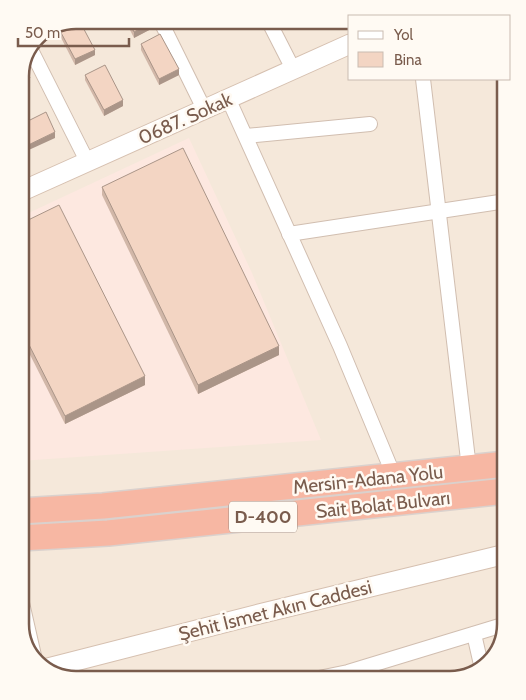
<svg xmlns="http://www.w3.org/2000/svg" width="526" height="700" viewBox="0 0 526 700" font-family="Cabin,sans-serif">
	<rect width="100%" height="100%" fill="#fdf6ec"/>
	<!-- residential -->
	<polygon fill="#f5e8da" points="76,20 350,20 350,79 506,79 506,625 499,652 478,672 451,680 72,680 48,672 20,624 20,72 39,34"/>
	<!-- commercial -->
	<polygon fill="#fde8e0" points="189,138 252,273 321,440 20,461 20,217"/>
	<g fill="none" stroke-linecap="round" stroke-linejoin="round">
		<defs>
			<g id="street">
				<polyline points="160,20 204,109"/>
				<polyline points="268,20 293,69"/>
				<polyline points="31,50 87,161"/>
				<polyline points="423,79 469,468"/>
				<polyline points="228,98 340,346 394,476"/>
				<polyline points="246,136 370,124"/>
				<polyline points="289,234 506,201"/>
				<polyline points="20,594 35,660"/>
				<polyline points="474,634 482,669"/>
				<polyline points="63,665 66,678"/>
				<polyline points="309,680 348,672 506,624"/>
			</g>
			<g id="secondary">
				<polyline points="20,192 350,44"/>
				<polyline points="44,669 259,614 506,554"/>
			</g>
			<g id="highway">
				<polyline points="20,511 103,506 506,464"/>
				<polyline points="20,538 108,533 506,491"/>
			</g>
		</defs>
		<!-- street casing -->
		<use href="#street" stroke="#d1beb0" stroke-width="16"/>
		<!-- secondary casing -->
		<use href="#secondary" stroke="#d6c0b0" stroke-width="21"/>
		<!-- highway casing -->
		<use href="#highway" stroke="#dad1cd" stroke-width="28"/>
		<!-- street -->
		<use href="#street" stroke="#fff" stroke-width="14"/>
		<!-- secondary -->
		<use href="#secondary" stroke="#fff" stroke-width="19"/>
		<!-- highway -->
		<use href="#highway" stroke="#f7b7a3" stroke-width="25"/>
	</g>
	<!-- wall -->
	<g fill="#d1b7a8">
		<polygon points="76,20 95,55 75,65 57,30 57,27"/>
		<polygon points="125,20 152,20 153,28 134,38"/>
		<polygon points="141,44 179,75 159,85 141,50"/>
		<polygon points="85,75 123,106 104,116 85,80"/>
		<polygon points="102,187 279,355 198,394 102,195"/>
		<polygon points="20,224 145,385 65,424 20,335"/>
	</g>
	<!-- shaded-wall -->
	<g fill="#aa9588">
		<polygon points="153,22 153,28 134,38 134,32"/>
		<polygon points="95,50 95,55 75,65 75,59"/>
		<polygon points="179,69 179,75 159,85 159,79"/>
		<polygon points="30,78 30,84 20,89 20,83"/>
		<polygon points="123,100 123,106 104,116 104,110"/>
		<polygon points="55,132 55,138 20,154 20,149"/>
		<polygon points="279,346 279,355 198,394 198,385"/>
		<polygon points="145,376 145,385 65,424 65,416"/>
	</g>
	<!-- building -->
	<g fill="#f3d5c3" stroke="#aa9588">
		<polygon points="76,20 79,20 95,50 75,59 58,27"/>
		<polygon points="128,20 152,20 153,22 134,32"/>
		<polygon points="160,34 179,69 159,79 141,44"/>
		<polygon points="24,64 30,78 20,83 20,72"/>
		<polygon points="105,65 123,100 104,110 85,75"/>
		<polygon points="46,112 55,132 20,149 20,125"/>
		<polygon points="183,148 279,346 198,385 102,187"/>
		<polygon points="59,205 145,376 65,416 20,327 20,224"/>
	</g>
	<g text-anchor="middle" stroke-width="5" stroke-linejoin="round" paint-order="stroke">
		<!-- shield labels -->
		<rect fill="#fffaf3" stroke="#a28b7f" stroke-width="1" x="229" y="501.5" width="68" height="31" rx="4"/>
		<g font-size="18" font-weight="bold" fill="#7a5c4d">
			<text x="263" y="523">D-400</text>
		</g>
		<!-- street labels -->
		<g font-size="19" fill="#7a5c4d" stroke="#fffaf3">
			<text transform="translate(185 118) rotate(-24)" y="7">0687. Sokak</text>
			<text transform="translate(368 479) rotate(-6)" y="7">Mersin-Adana Yolu</text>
			<text transform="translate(383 504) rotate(-6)" y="7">Sait Bolat Bulvarı</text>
			<text transform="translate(275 610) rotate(-14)" y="7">Şehit İsmet Akın Caddesi</text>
		</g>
	</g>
	<!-- crop -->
	<path d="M0 0H526V700H0ZM76 29H450A47 47 0 0 1 497 76V624A47 47 0 0 1 450 671H76A47 47 0 0 1 29 624V76A47 47 0 0 1 76 29Z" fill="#fffaf3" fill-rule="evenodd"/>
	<path fill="none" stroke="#7a5c4d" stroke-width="2.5" d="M76 29H450A47 47 0 0 1 497 76V624A47 47 0 0 1 450 671H76A47 47 0 0 1 29 624V76A47 47 0 0 1 76 29Z"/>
	<!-- legend -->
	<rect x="348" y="15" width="162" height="65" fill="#fffaf3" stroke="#cabbb1"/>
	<rect x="358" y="31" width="25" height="8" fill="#ffffff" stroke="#cabbb1"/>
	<text x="394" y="40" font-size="15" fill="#7a5c4d">Yol</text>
	<rect x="358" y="52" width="25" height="15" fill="#f3d5c3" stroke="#cabbb1"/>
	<text x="394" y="65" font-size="15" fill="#7a5c4d">Bina</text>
	<!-- scale -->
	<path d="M18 38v8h111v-8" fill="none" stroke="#7a5c4d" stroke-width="2.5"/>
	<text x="25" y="38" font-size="15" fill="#7a5c4d" stroke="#fffaf3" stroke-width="4" paint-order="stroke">50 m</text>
</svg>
